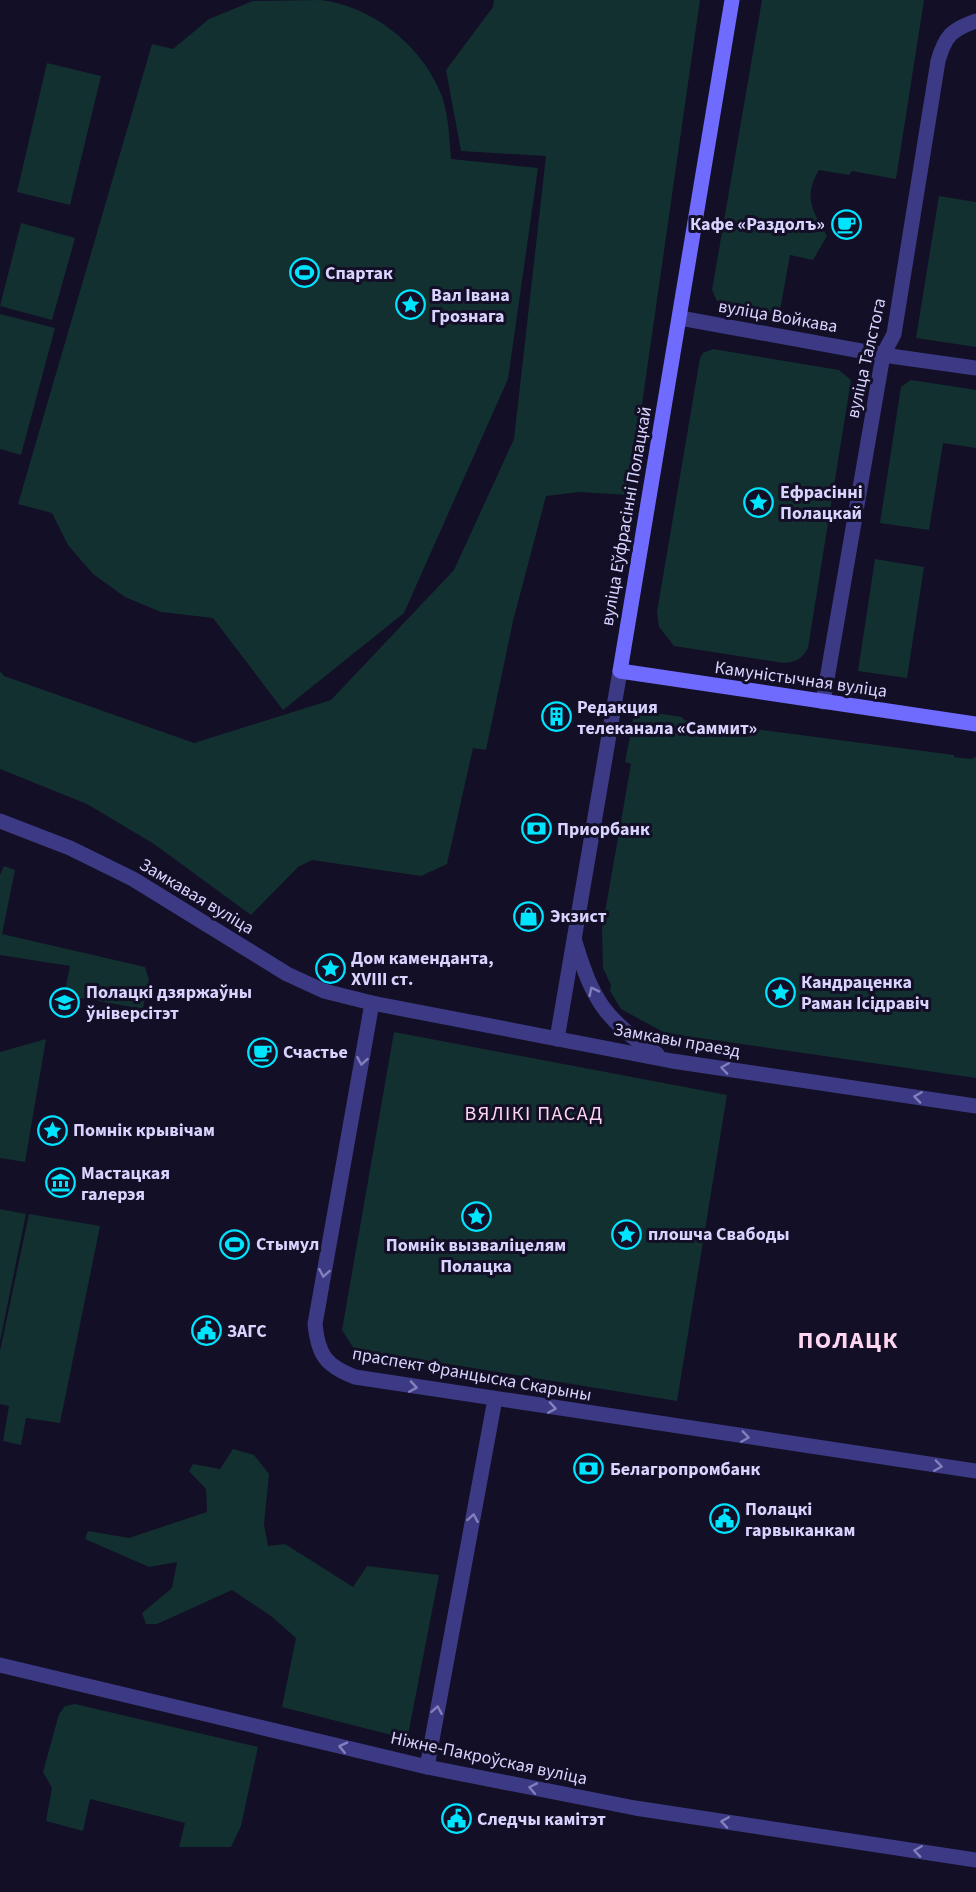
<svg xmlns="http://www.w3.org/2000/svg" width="976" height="1892" viewBox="0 0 976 1892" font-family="'Source Sans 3',sans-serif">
	<rect width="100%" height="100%" fill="#130f26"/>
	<!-- green -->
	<g fill="#12302f">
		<path d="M 321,0 C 370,6 417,42 438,87 C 449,109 449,136 451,159 L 538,168 L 508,379 L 404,613 L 283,710 L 213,618 L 161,612 L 125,597 L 93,574 L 68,545 L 52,513 L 18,504 L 152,44 L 173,49 L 209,19 L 253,1 Z"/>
		<polygon points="494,0 700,0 629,495 579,492 546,496 513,621 486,750 473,748 447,864 421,876 312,860 298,867 251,915 154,844 87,804 0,769 0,671 4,676 194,743 331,700 454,570 514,439 546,156 461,151 446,70 493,7"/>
		<path d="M 762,0 L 924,0 L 896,179 L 852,171 L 849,175 L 819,170 C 803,197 812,210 827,236 L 813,260 L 790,255 L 779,316 L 717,301 L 712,290 Z"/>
		<polygon points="47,63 101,76 70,205 17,192"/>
		<polygon points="939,196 976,202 976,347 916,338"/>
		<polygon points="21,223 75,238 52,320 0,306"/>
		<polygon points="0,314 55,328 21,455 0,449"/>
		<path d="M 713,349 L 839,370 L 851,380 L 808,648 C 802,659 796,662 784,663 L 674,646 L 659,627 L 657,612 L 700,358 L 703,353 Z"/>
		<polygon points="911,380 976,390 976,448 943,443 929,530 880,523 901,387"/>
		<polygon points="875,559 924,567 907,678 858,671"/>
		<polygon points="642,711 682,717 684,720 954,755 954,757 971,759 976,757 976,1078 665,1033 621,1009 610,991 611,985 603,968 602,929 631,764 625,762 634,715"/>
		<polygon points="4,866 15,870 2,934 145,967 149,980 143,1009 64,995 70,966 0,955 0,875"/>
		<polygon points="394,1032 727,1095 677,1401 354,1349 342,1330"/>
		<polygon points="46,1039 25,1162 0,1158 0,1052"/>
		<polygon points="0,1209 26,1214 0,1341"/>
		<polygon points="29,1214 100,1226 60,1423 26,1418 21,1445 3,1441 9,1406 0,1404 0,1351"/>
		<polygon points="233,1449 254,1455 269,1474 264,1524 268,1546 285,1544 353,1587 367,1566 439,1575 408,1735 403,1738 282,1707 296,1638 271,1616 232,1590 157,1624 146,1624 142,1613 172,1588 177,1562 149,1567 85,1539 88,1531 129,1538 207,1512 206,1489 189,1471 193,1464 220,1469"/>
		<polygon points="75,1704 258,1747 241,1826 231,1847 179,1847 185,1823 90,1799 83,1831 46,1821 52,1788 43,1772 59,1714 65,1706"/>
	</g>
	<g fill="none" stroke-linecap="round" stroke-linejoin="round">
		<!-- minor -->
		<g stroke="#3d3a85" stroke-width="15">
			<polyline points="680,318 883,355 976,368"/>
			<polyline points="0,821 70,848 133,879 287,974 324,991 372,1003"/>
			<polyline points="0,1665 427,1767 635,1808 976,1860"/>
			<polyline points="427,1767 495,1399"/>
		</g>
		<!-- tertiary -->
		<g stroke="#3d3a85" stroke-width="15">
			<path d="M 823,702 L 883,355 L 894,334 L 938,61 C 945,36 952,29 976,21"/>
			<path d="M 575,942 C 593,1001 605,1020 657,1054"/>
			<polyline points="557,1039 620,671"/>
			<path d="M 976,1106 L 672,1061 L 372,1003 L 315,1324 C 318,1355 326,1366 355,1377 L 976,1471"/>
		</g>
		<!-- secondary -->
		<polyline stroke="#6f6bff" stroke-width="15" points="732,0 620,671 976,724"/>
	</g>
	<!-- one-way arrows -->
	<defs><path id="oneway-chevron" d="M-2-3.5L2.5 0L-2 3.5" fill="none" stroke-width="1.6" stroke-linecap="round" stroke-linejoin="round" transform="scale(1.5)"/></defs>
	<g stroke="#837fbc">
		<use href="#oneway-chevron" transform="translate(593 991) rotate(-116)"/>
		<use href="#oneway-chevron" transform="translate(362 1061) rotate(100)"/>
		<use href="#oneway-chevron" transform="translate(725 1068) rotate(-172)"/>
		<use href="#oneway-chevron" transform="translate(918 1097) rotate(-172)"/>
		<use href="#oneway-chevron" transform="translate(324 1273) rotate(100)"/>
		<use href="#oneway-chevron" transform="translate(413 1387) rotate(9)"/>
		<use href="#oneway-chevron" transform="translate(552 1408) rotate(9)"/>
		<use href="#oneway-chevron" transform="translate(745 1437) rotate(8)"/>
		<use href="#oneway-chevron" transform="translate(938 1466) rotate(8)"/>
		<use href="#oneway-chevron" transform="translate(473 1518) rotate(-80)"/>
		<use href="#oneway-chevron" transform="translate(437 1710) rotate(-80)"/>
		<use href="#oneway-chevron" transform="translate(343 1747) rotate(-167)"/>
		<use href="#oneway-chevron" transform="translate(533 1788) rotate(-169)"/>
		<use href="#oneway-chevron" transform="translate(725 1822) rotate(-171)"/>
		<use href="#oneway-chevron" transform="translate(918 1851) rotate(-172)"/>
	</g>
	<!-- icons -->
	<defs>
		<symbol id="cafe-ring" viewBox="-11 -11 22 22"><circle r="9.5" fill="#130f26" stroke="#00e5ff" stroke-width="1.5"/><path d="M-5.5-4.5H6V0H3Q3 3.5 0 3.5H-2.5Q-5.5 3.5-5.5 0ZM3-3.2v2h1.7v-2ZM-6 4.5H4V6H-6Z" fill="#00e5ff"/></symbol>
		<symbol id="stadium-ring" viewBox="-11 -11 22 22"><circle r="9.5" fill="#130f26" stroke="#00e5ff" stroke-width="1.5"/><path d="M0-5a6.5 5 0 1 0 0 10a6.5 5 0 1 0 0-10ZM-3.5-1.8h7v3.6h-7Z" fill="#00e5ff"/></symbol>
		<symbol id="sight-ring" viewBox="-11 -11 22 22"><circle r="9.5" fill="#130f26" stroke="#00e5ff" stroke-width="1.5"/><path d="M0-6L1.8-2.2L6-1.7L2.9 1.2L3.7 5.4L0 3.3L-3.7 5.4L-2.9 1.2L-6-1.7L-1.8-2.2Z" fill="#00e5ff"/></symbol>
		<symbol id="building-ring" viewBox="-11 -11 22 22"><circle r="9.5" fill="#130f26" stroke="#00e5ff" stroke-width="1.5"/><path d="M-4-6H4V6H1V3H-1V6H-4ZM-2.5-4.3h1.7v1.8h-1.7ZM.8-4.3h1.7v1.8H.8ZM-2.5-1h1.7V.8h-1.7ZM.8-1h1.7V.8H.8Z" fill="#00e5ff"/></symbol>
		<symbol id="bank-ring" viewBox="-11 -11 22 22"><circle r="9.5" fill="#130f26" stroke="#00e5ff" stroke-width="1.5"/><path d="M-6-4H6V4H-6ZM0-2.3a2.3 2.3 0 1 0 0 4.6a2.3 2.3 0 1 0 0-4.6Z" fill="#00e5ff"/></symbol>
		<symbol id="shop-ring" viewBox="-11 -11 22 22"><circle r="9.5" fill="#130f26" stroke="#00e5ff" stroke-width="1.5"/><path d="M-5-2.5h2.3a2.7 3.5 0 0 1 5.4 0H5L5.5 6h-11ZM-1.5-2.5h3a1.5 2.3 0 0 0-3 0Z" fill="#00e5ff"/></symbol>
		<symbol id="university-ring" viewBox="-11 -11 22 22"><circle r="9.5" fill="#130f26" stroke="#00e5ff" stroke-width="1.5"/><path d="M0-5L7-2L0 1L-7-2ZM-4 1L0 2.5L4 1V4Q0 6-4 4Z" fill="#00e5ff"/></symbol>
		<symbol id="museum-ring" viewBox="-11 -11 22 22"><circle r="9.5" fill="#130f26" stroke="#00e5ff" stroke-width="1.5"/><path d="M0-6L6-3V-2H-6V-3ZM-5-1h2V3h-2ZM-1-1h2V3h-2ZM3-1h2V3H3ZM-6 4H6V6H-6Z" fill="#00e5ff"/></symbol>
		<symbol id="civic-ring" viewBox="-11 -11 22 22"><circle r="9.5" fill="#130f26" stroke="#00e5ff" stroke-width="1.5"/><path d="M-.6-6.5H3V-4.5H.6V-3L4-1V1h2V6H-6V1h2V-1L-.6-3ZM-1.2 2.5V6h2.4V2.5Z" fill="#00e5ff"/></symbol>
	</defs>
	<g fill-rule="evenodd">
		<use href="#cafe-ring" x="830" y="208" width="33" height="33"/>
		<use href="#stadium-ring" x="288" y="256" width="33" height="33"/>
		<use href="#sight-ring" x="394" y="288" width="33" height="33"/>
		<use href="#sight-ring" x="742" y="486" width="33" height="33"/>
		<use href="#building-ring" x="540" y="700" width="33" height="33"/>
		<use href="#bank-ring" x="520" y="812" width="33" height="33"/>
		<use href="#shop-ring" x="512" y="900" width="33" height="33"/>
		<use href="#sight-ring" x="314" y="952" width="33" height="33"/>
		<use href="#sight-ring" x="764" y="976" width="33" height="33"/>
		<use href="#university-ring" x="48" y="986" width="33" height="33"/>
		<use href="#cafe-ring" x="246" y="1036" width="33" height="33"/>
		<use href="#sight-ring" x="36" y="1114" width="33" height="33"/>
		<use href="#museum-ring" x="44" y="1166" width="33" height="33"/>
		<use href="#sight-ring" x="460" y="1200" width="33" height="33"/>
		<use href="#sight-ring" x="610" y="1218" width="33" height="33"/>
		<use href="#stadium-ring" x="218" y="1228" width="33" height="33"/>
		<use href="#civic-ring" x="190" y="1314" width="33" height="33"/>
		<use href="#bank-ring" x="572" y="1452" width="33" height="33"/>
		<use href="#civic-ring" x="708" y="1502" width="33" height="33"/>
		<use href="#civic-ring" x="440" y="1802" width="33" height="33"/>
	</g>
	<g text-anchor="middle" stroke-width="6" stroke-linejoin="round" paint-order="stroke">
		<!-- poi labels -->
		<g font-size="18" font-weight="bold" fill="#d9d4ff" stroke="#130f26" text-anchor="start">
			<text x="825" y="230" text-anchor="end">Кафе «Раздолъ»</text>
			<text x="325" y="279">Спартак</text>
			<text x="431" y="301">Вал Івана<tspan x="431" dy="21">Грознага</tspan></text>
			<text x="780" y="498">Ефрасінні<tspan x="780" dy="21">Полацкай</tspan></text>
			<text x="577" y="713">Редакция<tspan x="577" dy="21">телеканала «Саммит»</tspan></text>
			<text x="557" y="835">Приорбанк</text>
			<text x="550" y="922">Экзист</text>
			<text x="351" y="964">Дом каменданта,<tspan x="351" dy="21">XVIII ст.</tspan></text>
			<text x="801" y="988">Кандраценка<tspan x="801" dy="21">Раман Ісідравіч</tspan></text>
			<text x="86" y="998">Полацкі дзяржаўны<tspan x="86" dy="21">ўніверсітэт</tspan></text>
			<text x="283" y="1058">Счастье</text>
			<text x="73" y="1136">Помнік крывічам</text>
			<text x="81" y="1179">Мастацкая<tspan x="81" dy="21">галерэя</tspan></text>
			<text x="648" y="1240">плошча Свабоды</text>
			<text x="256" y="1250">Стымул</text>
			<text x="476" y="1251" text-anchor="middle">Помнік вызваліцелям<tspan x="476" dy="21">Полацка</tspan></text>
			<text x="227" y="1337">ЗАГС</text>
			<text x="610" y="1475">Белагропромбанк</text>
			<text x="745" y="1515">Полацкі<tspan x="745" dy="21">гарвыканкам</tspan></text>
			<text x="477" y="1825">Следчы камітэт</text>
		</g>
		<!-- street labels -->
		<g font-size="18" fill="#d9d4ff" stroke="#130f26">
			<text transform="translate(778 316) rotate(10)" y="6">вуліца Войкава</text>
			<text transform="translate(866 358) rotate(-77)" y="6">вуліца Талстога</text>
			<text transform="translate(626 516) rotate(-80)" y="6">вуліца Еўфрасінні Полацкай</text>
			<text transform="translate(801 679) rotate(8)" y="6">Камуністычная вуліца</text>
			<text transform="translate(197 896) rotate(31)" y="6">Замкавая вуліца</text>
			<text transform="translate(677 1040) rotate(10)" y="6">Замкавы праезд</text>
			<text transform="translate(472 1374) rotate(10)" y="6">праспект Францыска Скарыны</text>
			<text transform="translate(489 1758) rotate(12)" y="6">Ніжне-Пакроўская вуліца</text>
		</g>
		<!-- neighbourhood labels -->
		<g font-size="20" letter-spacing="1.5" fill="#ffd6f0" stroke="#130f26">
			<text x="534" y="1120">ВЯЛІКІ ПАСАД</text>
		</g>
		<!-- district labels -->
		<g font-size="24" font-weight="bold" letter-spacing="1.5" fill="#ffd6f0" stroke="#130f26">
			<text x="848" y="1348">ПОЛАЦК</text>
		</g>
	</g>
</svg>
